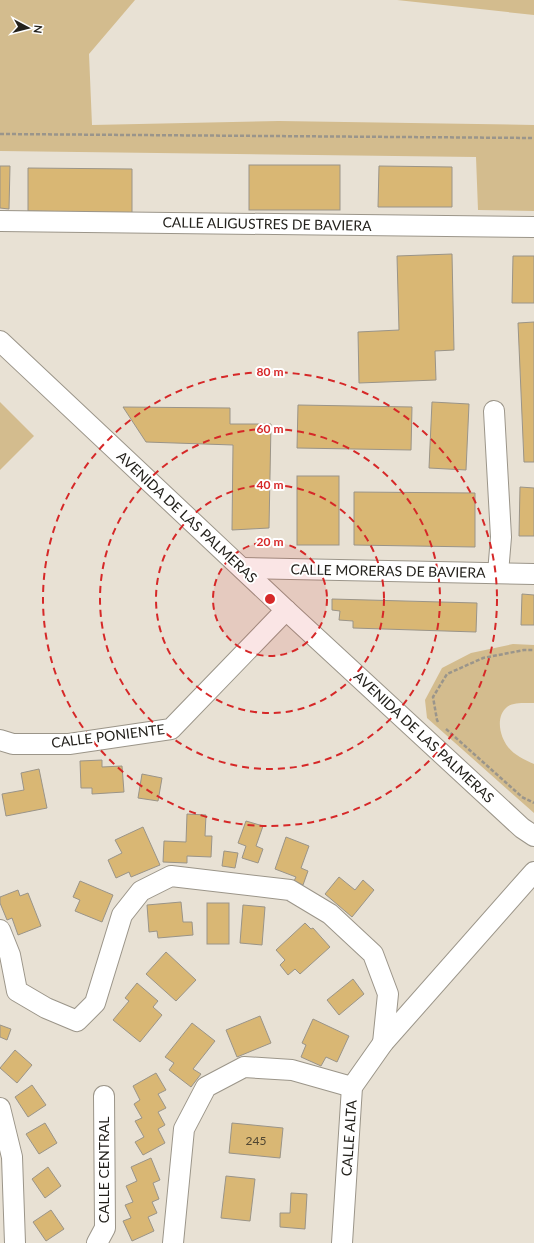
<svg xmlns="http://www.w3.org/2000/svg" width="534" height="1243" viewBox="0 0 534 1243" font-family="Lato,sans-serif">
	<rect width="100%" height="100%" fill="#e8e1d4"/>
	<!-- green -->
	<g fill="#d3bc8e">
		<polygon points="0,0 135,0 89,54 92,125 279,121 534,125 534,211 478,210 476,157 0,151"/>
		<polygon points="397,0 534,0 534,15"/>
		<polygon points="0,402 34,436 0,470"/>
		<path d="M 513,644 L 534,645 L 534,703 C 526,703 513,702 507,707 C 495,717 500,737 508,747 C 514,755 525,760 534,764 L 534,813 L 427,718 L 425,700 L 442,668 L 471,653 Z"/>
	</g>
	<!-- building -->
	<g fill="#d9b774" stroke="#9a9488">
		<rect x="249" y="165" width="91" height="45"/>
		<polygon points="0,166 10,166 9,209 0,208"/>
		<polygon points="379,166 452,167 452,207 378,207"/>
		<polygon points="28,168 132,169 132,213 28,211"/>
		<polygon points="452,254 454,350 435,351 436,380 359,383 358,332 399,330 397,256"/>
		<polygon points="513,256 534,256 534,303 512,303"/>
		<polygon points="534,322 534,462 524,462 518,323"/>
		<polygon points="432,402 469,404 466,470 429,468"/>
		<polygon points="298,405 412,407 411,450 297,448"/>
		<polygon points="123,407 230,408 230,424 271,424 269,528 232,530 233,445 146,442"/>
		<rect x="297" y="476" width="42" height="69"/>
		<polygon points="520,487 534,488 534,536 519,536"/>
		<polygon points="354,492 475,493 475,547 354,545"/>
		<polygon points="522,594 534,595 534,625 521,625"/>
		<polygon points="332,599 477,603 476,632 353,628 353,621 339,620 340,611 332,610"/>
		<polygon points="102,760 102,767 122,766 124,792 92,794 92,788 81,788 80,761"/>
		<polygon points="39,769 47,808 6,816 2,794 24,790 21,773"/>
		<polygon points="142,774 162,778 158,801 138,798"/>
		<polygon points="187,814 206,815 205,836 212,836 211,857 187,856 187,863 163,862 164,841 186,842"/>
		<polygon points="246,821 263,826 256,846 263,849 258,863 242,858 246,846 238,843"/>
		<polygon points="143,827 160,865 131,877 129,872 116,878 108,860 122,853 115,840"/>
		<polygon points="286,837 309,846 301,868 308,871 303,885 294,881 296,877 275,869"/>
		<polygon points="224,851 238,853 235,868 222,866"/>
		<polygon points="339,877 355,890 363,880 374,890 352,917 325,894"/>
		<polygon points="80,881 113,895 102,922 75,911 80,900 73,897"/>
		<polygon points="18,890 20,896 28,893 41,926 18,935 12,918 7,920 0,903 0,897"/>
		<polygon points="181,902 183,922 192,922 193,935 158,938 157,931 149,932 147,905"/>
		<rect x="207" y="903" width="22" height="41"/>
		<polygon points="243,905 265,907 262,945 240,943"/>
		<polygon points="305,923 311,929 313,928 330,947 300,974 295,969 288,975 280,965 285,960 276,950"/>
		<polygon points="166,952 196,980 176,1001 146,974"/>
		<polygon points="353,979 364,994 339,1015 327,1000"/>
		<polygon points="137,983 158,1001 153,1007 162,1015 140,1042 113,1020 129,1001 125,998"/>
		<polygon points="260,1016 271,1043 237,1057 226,1030"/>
		<polygon points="313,1019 349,1036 337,1062 326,1057 321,1066 301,1057 306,1045 302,1043"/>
		<polygon points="192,1023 215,1041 193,1069 201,1074 191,1087 169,1070 174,1063 165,1057"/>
		<polygon points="0,1025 11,1029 7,1040 0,1037"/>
		<polygon points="15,1050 32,1065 17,1083 0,1068"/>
		<polygon points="156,1073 166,1090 158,1094 166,1108 158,1112 165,1125 158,1129 165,1143 143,1155 135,1142 144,1137 135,1121 142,1118 134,1104 140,1100 133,1086"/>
		<polygon points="32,1085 46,1105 28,1117 15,1097"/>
		<polygon points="45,1123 57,1143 39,1154 26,1134"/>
		<polygon points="232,1123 283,1128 280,1158 229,1153"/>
		<polygon points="151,1158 160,1180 153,1183 159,1199 152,1202 157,1213 148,1217 154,1231 132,1241 123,1221 131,1218 125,1205 133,1202 126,1186 137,1181 131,1167"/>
		<polygon points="48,1167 61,1186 45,1198 32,1179"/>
		<polygon points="226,1176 255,1179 250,1221 221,1218"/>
		<polygon points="291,1193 307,1194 305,1229 280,1227 280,1213 290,1213"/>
		<polygon points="51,1210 64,1229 46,1241 33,1222"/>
	</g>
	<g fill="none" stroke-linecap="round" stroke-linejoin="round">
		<defs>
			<g id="minor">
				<polyline points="0,221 534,227"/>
				<polyline points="0,341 286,610 522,828 534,836"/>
				<polyline points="494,411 501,537 498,573"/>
				<polyline points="242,568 534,574"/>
				<polyline points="0,740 13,744 69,744 171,729 286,610"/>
				<polyline points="0,930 10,955 17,991 46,1008 77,1021 95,1003 122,915 141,891 171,876 290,890 330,914 373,954 388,994 383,1043"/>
				<polyline points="0,1108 12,1157 15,1243"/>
				<polyline points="97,1243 105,1228 104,1096"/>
				<polyline points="173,1243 184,1129 206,1087 244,1067 292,1070 352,1087"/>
				<polyline points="342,1243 352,1087 383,1043 534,872"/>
			</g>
		</defs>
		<!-- minor casing -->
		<use href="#minor" stroke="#9b9589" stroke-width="22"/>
		<!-- path -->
		<g stroke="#9a958b" stroke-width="2.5" stroke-dasharray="4 2" stroke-linecap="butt">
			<polyline points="0,134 534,138"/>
			<polyline points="438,722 437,720 433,697 447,674 483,658 524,650 534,650"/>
			<polyline points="446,729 522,797 534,803"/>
		</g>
		<!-- minor -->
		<use href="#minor" stroke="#fff" stroke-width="20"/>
	</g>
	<!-- distance rings -->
	<circle cx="270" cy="599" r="57" fill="#d62828" fill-opacity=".12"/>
	<g fill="none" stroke="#d62828" stroke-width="2" stroke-dasharray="7 5">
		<circle cx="270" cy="599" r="57"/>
		<circle cx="270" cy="599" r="114"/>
		<circle cx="270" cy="599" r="170"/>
		<circle cx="270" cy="599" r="227"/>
	</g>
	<g text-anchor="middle" stroke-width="4" stroke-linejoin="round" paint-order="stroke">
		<!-- number labels -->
		<g font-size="12" fill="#504632">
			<text x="256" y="1145">245</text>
		</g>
		<!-- street labels -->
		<g font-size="14" fill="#23211c" stroke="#fff">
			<text transform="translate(267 224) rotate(1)" y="5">CALLE ALIGUSTRES DE BAVIERA</text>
			<text transform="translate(187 517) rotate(43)" y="5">AVENIDA DE LAS PALMERAS</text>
			<text transform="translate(388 571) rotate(1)" y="5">CALLE MORERAS DE BAVIERA</text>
			<text transform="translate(108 736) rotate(-7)" y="5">CALLE PONIENTE</text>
			<text transform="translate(424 737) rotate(43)" y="5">AVENIDA DE LAS PALMERAS</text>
			<text transform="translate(349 1138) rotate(-86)" y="5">CALLE ALTA</text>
			<text transform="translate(104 1170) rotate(-90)" y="5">CALLE CENTRAL</text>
		</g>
	</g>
	<circle cx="270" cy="599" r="6" fill="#d62828" stroke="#fff" stroke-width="2"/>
	<g font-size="12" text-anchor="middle" font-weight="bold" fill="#d62828" stroke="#fff" stroke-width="4" stroke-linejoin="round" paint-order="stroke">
		<text x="270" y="376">80 m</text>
		<text x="270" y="433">60 m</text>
		<text x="270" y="489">40 m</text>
		<text x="270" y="546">20 m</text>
	</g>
	<!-- north arrow -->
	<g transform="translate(28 28) rotate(97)" stroke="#ffffff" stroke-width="3" paint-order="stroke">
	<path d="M0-3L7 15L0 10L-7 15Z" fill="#23211c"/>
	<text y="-6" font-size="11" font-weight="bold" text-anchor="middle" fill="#23211c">N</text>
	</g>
</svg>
